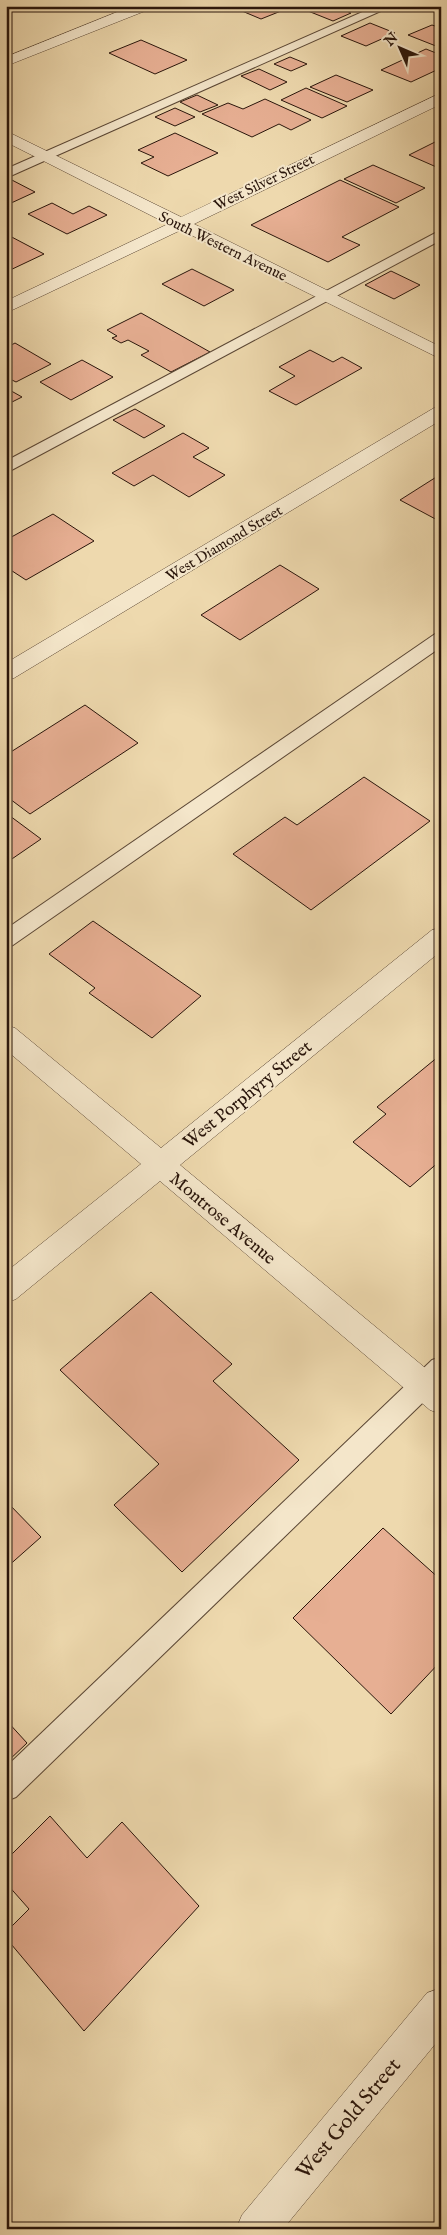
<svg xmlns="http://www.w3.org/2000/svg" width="447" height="2235" viewBox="0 0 447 2235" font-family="'IM FELL English',serif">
	<rect width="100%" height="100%" fill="#eed9ae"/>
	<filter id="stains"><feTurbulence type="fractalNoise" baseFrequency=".004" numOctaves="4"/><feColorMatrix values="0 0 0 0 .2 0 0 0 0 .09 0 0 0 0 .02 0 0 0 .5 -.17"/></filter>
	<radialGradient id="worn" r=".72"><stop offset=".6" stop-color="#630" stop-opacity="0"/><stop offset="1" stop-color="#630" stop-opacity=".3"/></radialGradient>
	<!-- building -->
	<g fill="#e7af93" stroke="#29150b">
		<polygon points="230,6 279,6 286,9 261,19"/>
		<polygon points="309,6 335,6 351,13 333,21 303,9"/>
		<polygon points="370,23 395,33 366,46 341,36"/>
		<polygon points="432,25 441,28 441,48 408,35"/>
		<polygon points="141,40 187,60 155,74 109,53"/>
		<polygon points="426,49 441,55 441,68 411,82 381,70"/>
		<polygon points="290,57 307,64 291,71 274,64"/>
		<polygon points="259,69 287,82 270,90 241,76"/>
		<polygon points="336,75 373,90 347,102 310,87"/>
		<polygon points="306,88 347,106 322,118 281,100"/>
		<polygon points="197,95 218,105 200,112 180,102"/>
		<polygon points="265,99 311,120 291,130 279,124 252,137 202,114 228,103 243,109"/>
		<polygon points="175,108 195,117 175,126 155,117"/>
		<polygon points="175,133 218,153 168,176 141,163 154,157 138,150"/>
		<polygon points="441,139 441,169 409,155"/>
		<polygon points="373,165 425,188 396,203 344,179"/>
		<polygon points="8,178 35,192 9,204 6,203 6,179"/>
		<polygon points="340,180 399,207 342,237 360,245 328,262 251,225"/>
		<polygon points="52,203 73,214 89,206 107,215 67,234 28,214"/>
		<polygon points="6,234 44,254 6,272"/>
		<polygon points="192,269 234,290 204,306 162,284"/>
		<polygon points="391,271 420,285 394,299 365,285"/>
		<polygon points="141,313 210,352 171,372 141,355 149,351 128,340 121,343 112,338 117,336 107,330"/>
		<polygon points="15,343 51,364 16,382 6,377 6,348"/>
		<polygon points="310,350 333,362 342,357 362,368 296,405 269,391 295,376 279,367"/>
		<polygon points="82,360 113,377 71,400 40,382"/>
		<polygon points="6,388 22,397 6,405"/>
		<polygon points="135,409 165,426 144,438 113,420"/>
		<polygon points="183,433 209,448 193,457 225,475 189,497 153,475 134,486 112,473"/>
		<polygon points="441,474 441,522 400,500"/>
		<polygon points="53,514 94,541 26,580 6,567 6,540"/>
		<polygon points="280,565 319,589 240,640 201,615"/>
		<polygon points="85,705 138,743 30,814 6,796 6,755"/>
		<polygon points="364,777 430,821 311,910 233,854 285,817 297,825"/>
		<polygon points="6,813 41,839 6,863"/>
		<polygon points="93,921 201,996 152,1038 89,993 95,988 49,954"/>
		<polygon points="439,1056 441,1057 441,1160 410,1187 353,1142 386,1114 377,1107"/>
		<polygon points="151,1292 232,1364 213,1381 299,1460 182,1572 114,1505 159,1464 60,1370"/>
		<polygon points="6,1501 41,1537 6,1568"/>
		<polygon points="383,1528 441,1580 441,1661 391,1714 293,1618"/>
		<polygon points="6,1720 27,1743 6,1763"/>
		<polygon points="50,1816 87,1858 122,1822 199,1906 84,2031 6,1938 6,1932 29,1909 6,1883 6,1860"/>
	</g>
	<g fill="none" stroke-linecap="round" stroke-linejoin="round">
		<defs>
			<g id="lane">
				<polygon points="376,6 392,6 6,178 6,169"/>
				<polygon points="441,230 441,240 6,473 6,461"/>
				<polygon points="441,632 441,647 13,945 6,948 6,929 435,634"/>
				<polygon points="441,1357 441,1385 16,1797 6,1801 6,1767 432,1360"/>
			</g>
			<g id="street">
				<polygon points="132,6 152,6 150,9 6,66 6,57"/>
				<polygon points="441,93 441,104 194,224 441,347 441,359 181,230 6,313 6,301 168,224 6,142 6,131 181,217"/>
				<polygon points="441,406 441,420 14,678 6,680 6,663 434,408"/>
				<polygon points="441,928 441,951 180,1165 441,1381 441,1414 430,1410 160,1181 16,1299 6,1303 6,1272 141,1164 6,1050 6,1025 15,1028 161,1148 432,930"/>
				<polygon points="441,1988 441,2037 283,2229 236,2229 242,2215 427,1993"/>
			</g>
		</defs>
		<!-- lane casing -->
		<use href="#lane" stroke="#5a4634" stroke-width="2"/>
		<!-- street casing -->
		<use href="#street" stroke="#5a4634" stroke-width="1"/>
		<!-- lane -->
		<use href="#lane" fill="#f4e6ca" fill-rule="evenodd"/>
		<!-- street -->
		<use href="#street" fill="#f4e6ca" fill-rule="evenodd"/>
	</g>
	<g text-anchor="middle" stroke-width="4" stroke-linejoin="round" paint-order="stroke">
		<!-- far-street labels -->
		<g font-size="15" fill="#29150b" stroke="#f4e6ca">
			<text transform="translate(264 182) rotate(-26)" y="5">West Silver Street</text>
			<text transform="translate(223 246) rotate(26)" y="5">South Western Avenue</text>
			<text transform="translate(224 543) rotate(-31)" y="5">West Diamond Street</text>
		</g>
		<!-- street labels -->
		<g font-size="18" fill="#29150b" stroke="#f4e6ca">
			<text transform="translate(247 1094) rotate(-39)" y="6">West Porphyry Street</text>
			<text transform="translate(223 1218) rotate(40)" y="6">Montrose Avenue</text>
		</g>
		<!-- near-street labels -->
		<g font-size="21" fill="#29150b" stroke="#f4e6ca">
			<text transform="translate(348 2118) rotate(-50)" y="7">West Gold Street</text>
		</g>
	</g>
	<!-- margin -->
	<rect width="447" height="2235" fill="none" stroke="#eed9ae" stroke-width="25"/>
	<rect x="8" y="8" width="432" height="2220" fill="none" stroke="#29150b" stroke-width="2.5"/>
	<rect x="12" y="12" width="422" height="2210" fill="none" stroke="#29150b"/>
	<!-- north arrow -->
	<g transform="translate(400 48) rotate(315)" stroke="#f4e6ca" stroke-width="4" paint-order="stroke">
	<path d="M0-4L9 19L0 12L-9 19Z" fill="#29150b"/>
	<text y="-8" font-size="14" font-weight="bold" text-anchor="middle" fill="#29150b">N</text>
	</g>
	<rect width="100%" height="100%" filter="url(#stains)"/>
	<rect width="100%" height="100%" fill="url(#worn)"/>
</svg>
